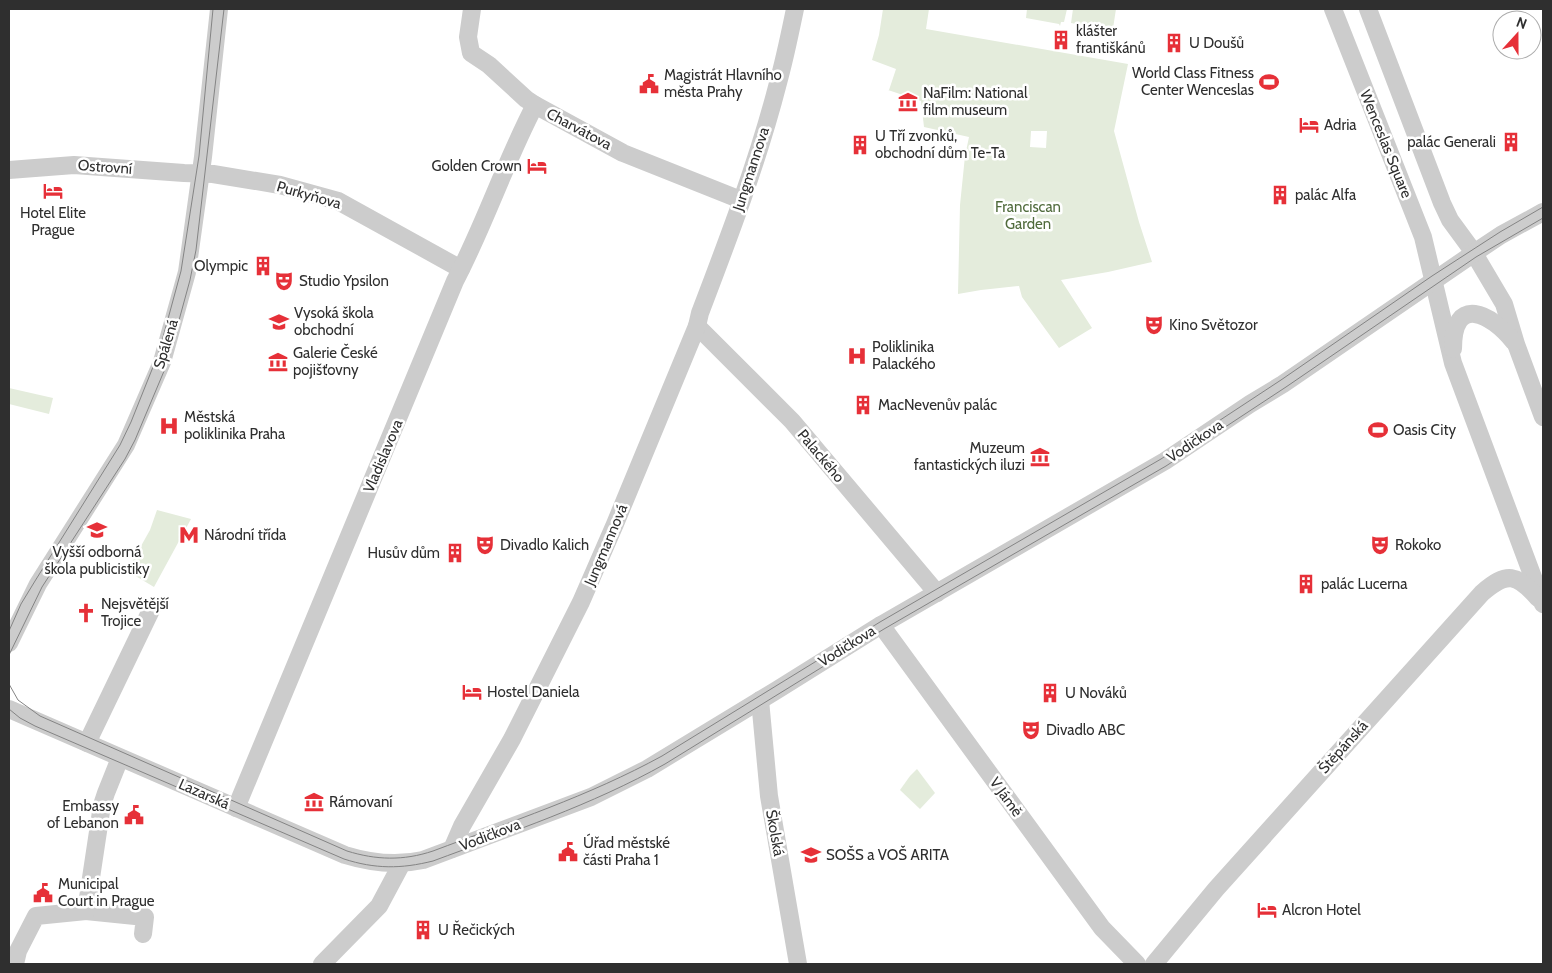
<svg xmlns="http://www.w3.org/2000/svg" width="1552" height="973" viewBox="0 0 1552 973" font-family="Cabin,sans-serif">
	<rect width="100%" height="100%" fill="#fff"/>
	<!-- green -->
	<g fill="#e4ecdc" fill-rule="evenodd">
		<path d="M 883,9 L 929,9 L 926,29 L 1128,64 L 1114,131 L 1139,222 L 1152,262 L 1108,272 L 1061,280 L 1092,328 L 1059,348 L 1022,297 L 1019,286 L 981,290 L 958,294 L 960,205 L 965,156 L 969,137 L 924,127 L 921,101 L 888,90 L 889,90 L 896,69 L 872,60 L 879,35 ZM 1031,131 L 1047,131 L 1046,148 L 1030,147 Z"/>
		<polygon points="1027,9 1067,9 1064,22 1061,22 1060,26 1059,24 1026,18"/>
		<polygon points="1073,9 1116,9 1112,35 1093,32 1093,27 1071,23"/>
		<polygon points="9,388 53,398 49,414 9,404"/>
		<polygon points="157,510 191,519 154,587 129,572 130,571 133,572 132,562 150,530"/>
		<polygon points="917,769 935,793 920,809 900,790 910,776"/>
	</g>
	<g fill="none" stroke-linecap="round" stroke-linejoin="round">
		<!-- street -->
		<g stroke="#ccc" stroke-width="18">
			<polyline points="472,9 468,37 471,53 489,65 526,99 535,105 623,153 741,200"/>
			<polyline points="1333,9 1423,237 1453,363 1543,604"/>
			<polyline points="1368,9 1442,203 1450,220 1472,250 1504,304 1516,344 1543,417"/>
			<polyline points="9,170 74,165 184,173 213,174 280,185 338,201 461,269"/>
			<polyline points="697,326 792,421 937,593"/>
			<path d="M 1453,349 C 1453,294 1491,313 1514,342"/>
			<polyline points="881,625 1102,928 1137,964"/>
			<polyline points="9,643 38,584 126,445 162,362 187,272 203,157 219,9"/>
			<polyline points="760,700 769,796 798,964"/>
			<path d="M 9,709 L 345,855 C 371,863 396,866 423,860 L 591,797 L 647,769 L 777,690 L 881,625 L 1165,461 L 1250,404 L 1283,384 L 1483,247 L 1501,235 L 1543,212"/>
			<polyline points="87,743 153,606"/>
			<polyline points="120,758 106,793 102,805 86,911 145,917 143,934"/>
			<path d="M 236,808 L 455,281 C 485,224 505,162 535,105"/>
			<path d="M 452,849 L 462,826 L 512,739 L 581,602 L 615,524 L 697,326 L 700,313 C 729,237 758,161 778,83 C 785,58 790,33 795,9"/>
			<polyline points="15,964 18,951 36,916 86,911"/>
			<polyline points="322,964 379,906 402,863"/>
			<path d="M 1154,964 L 1216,889 L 1482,593 C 1507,571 1517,574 1538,598"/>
		</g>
		<!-- tram -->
		<g stroke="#848484" stroke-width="1">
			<polyline points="9,631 21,604 35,581 120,445 131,422 159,352 181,271 199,156 213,9"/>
			<polyline points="9,655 42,587 125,459 135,440 167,364 190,280 196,250 224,9"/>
			<path d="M 9,684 L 18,700 L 40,716 L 347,851 C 376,860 403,861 433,851 C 510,822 589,796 662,756 L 880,622 L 1161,459 L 1281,380 L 1432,276 L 1500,232 L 1543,207"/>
			<path d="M 9,709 L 20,718 L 35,726 L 344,859 C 375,869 401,869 433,861 C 511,832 592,805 665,764 L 884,629 L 1166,466 L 1286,387 L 1476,257 L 1543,218"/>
		</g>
	</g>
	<!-- icons -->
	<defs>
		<symbol id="building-bare" viewBox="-9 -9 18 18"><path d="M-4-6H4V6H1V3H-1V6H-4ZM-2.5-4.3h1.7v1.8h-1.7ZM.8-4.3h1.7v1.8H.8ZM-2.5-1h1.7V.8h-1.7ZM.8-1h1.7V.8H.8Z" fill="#e63038" stroke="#fff" stroke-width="2.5" paint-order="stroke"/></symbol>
		<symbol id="stadium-bare" viewBox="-9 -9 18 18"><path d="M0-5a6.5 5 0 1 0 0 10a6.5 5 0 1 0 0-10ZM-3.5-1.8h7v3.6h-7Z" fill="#e63038" stroke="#fff" stroke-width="2.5" paint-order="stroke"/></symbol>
		<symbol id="civic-bare" viewBox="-9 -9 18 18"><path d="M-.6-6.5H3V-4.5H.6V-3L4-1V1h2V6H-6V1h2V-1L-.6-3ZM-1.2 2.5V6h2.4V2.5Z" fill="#e63038" stroke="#fff" stroke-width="2.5" paint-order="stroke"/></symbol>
		<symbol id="museum-bare" viewBox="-9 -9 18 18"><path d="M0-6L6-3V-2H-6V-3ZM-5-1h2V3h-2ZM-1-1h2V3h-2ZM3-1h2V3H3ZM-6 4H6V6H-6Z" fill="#e63038" stroke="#fff" stroke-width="2.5" paint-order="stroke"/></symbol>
		<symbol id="hotel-bare" viewBox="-9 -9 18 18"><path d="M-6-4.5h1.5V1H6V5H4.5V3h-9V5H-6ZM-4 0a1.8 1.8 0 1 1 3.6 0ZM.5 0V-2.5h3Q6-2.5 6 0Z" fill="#e63038" stroke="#fff" stroke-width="2.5" paint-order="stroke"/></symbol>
		<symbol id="theatre-bare" viewBox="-9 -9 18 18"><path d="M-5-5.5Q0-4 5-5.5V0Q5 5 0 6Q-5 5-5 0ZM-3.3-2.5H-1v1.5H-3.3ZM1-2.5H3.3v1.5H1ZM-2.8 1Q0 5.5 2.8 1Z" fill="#e63038" stroke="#fff" stroke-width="2.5" paint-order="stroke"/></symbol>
		<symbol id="university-bare" viewBox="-9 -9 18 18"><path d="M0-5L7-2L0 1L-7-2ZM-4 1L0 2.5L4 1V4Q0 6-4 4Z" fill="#e63038" stroke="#fff" stroke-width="2.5" paint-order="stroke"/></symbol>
		<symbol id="hospital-bare" viewBox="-9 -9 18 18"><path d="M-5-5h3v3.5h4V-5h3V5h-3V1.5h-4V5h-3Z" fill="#e63038" stroke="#fff" stroke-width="2.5" paint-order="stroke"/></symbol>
		<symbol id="metro-bare" viewBox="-9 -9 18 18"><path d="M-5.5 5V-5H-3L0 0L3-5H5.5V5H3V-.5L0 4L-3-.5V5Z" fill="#e63038" stroke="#fff" stroke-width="2.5" paint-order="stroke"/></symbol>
		<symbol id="church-bare" viewBox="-9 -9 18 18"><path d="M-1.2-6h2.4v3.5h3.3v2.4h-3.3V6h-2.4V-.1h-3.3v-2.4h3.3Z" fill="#e63038" stroke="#fff" stroke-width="2.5" paint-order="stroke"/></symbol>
	</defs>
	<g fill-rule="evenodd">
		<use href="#building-bare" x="1047" y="26" width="28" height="28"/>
		<use href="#building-bare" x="1160" y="29" width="28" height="28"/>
		<use href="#stadium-bare" x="1255" y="68" width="28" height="28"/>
		<use href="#civic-bare" x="635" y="70" width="28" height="28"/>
		<use href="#museum-bare" x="894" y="88" width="28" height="28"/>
		<use href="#hotel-bare" x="1295" y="111" width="28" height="28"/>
		<use href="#building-bare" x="1497" y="128" width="28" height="28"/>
		<use href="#building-bare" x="846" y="131" width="28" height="28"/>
		<use href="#hotel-bare" x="523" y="152" width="28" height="28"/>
		<use href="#hotel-bare" x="39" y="177" width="28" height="28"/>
		<use href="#building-bare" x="1266" y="181" width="28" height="28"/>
		<use href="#building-bare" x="249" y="252" width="28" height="28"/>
		<use href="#theatre-bare" x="270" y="267" width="28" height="28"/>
		<use href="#university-bare" x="265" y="308" width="28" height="28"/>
		<use href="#theatre-bare" x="1140" y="311" width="28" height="28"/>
		<use href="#hospital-bare" x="843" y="342" width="28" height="28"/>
		<use href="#museum-bare" x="264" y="348" width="28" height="28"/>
		<use href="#building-bare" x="849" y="391" width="28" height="28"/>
		<use href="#hospital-bare" x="155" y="412" width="28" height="28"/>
		<use href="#stadium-bare" x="1364" y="416" width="28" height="28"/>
		<use href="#museum-bare" x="1026" y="443" width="28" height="28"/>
		<use href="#university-bare" x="83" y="516" width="28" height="28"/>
		<use href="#metro-bare" x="175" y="521" width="28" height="28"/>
		<use href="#theatre-bare" x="471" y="531" width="28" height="28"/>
		<use href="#theatre-bare" x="1366" y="531" width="28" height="28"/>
		<use href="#building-bare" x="441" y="539" width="28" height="28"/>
		<use href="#building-bare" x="1292" y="570" width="28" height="28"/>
		<use href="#church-bare" x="72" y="599" width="28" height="28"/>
		<use href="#hotel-bare" x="458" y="678" width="28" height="28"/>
		<use href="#building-bare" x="1036" y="679" width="28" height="28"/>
		<use href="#theatre-bare" x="1017" y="716" width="28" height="28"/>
		<use href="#museum-bare" x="300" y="788" width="28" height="28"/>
		<use href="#civic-bare" x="120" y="801" width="28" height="28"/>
		<use href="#civic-bare" x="554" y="838" width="28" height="28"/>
		<use href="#university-bare" x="797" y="841" width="28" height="28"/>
		<use href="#civic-bare" x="29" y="879" width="28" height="28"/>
		<use href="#hotel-bare" x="1253" y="896" width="28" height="28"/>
		<use href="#building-bare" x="409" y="916" width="28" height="28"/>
	</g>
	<g text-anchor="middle" stroke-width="5" stroke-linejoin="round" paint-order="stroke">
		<!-- poi labels -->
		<g font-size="15" fill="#2f2f2f" stroke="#fff" text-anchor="start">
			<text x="1076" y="36">klášter<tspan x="1076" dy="17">františkánů</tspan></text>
			<text x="1189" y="48">U Doušů</text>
			<text x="1254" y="78" text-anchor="end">World Class Fitness<tspan x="1254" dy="17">Center Wenceslas</tspan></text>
			<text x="664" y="80">Magistrát Hlavního<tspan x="664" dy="17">města Prahy</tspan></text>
			<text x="923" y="98">NaFilm: National<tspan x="923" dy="17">film museum</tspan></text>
			<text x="1324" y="130">Adria</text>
			<text x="875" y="141">U Tří zvonků,<tspan x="875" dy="17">obchodní dům Te-Ta</tspan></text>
			<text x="1496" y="147" text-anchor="end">palác Generali</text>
			<text x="522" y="171" text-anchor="end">Golden Crown</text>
			<text x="1295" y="200">palác Alfa</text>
			<text x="53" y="218" text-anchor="middle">Hotel Elite<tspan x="53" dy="17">Prague</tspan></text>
			<text x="248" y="271" text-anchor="end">Olympic</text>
			<text x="299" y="286">Studio Ypsilon</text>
			<text x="294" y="318">Vysoká škola<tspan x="294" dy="17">obchodní</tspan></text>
			<text x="1169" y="330">Kino Světozor</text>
			<text x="872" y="352">Poliklinika<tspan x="872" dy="17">Palackého</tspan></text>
			<text x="293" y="358">Galerie České<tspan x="293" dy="17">pojišťovny</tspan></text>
			<text x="878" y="410">MacNevenův palác</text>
			<text x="184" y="422">Městská<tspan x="184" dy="17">poliklinika Praha</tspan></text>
			<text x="1393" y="435">Oasis City</text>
			<text x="1025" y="453" text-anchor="end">Muzeum<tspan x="1025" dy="17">fantastických iluzi</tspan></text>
			<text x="204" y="540">Národní třída</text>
			<text x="500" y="550">Divadlo Kalich</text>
			<text x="1395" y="550">Rokoko</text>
			<text x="97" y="557" text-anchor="middle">Vyšší odborná<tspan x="97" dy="17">škola publicistiky</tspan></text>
			<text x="440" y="558" text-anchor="end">Husův dům</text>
			<text x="1321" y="589">palác Lucerna</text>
			<text x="101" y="609">Nejsvětější<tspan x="101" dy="17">Trojice</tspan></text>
			<text x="487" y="697">Hostel Daniela</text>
			<text x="1065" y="698">U Nováků</text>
			<text x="1046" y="735">Divadlo ABC</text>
			<text x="329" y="807">Rámovaní</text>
			<text x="119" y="811" text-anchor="end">Embassy<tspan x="119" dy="17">of Lebanon</tspan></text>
			<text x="583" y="848">Úřad městské<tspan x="583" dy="17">části Praha 1</tspan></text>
			<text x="826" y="860">SOŠS a VOŠ ARITA</text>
			<text x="58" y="889">Municipal<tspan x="58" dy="17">Court in Prague</tspan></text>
			<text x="1282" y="915">Alcron Hotel</text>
			<text x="438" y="935">U Řečických</text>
		</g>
		<!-- street labels -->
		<g font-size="15" fill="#2f2f2f" stroke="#fff">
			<text transform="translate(579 129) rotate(28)" y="5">Charvátova</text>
			<text transform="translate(1386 144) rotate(68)" y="5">Wenceslas Square</text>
			<text transform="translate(105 167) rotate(4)" y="5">Ostrovní</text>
			<text transform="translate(751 169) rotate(-72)" y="5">Jungmannova</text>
			<text transform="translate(309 195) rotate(16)" y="5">Purkyňova</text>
			<text transform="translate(166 344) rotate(-73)" y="5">Spálená</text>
			<text transform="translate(1195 441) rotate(-34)" y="5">Vodičkova</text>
			<text transform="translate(383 456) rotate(-67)" y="5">Vladislavova</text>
			<text transform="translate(821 456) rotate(50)" y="5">Palackého</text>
			<text transform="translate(606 545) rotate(-67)" y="5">Jungmannová</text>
			<text transform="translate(847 646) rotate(-32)" y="5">Vodičkova</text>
			<text transform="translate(1343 747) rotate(-48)" y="5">Štěpánská</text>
			<text transform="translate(204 794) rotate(24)" y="5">Lazarská</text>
			<text transform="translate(1006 797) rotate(54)" y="5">V Jámě</text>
			<text transform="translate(775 833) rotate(80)" y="5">Školská</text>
			<text transform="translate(490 835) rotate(-21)" y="5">Vodičkova</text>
		</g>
		<!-- park labels -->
		<g font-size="15" fill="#506b3c" stroke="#fff">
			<text x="1028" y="212">Franciscan<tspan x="1028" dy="17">Garden</tspan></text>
		</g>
	</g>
	<!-- border -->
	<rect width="1552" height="973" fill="none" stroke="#2f2f2f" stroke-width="20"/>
	<!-- north arrow -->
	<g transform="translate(1517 35) rotate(21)"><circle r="24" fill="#ffffff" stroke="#acacac"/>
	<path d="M0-4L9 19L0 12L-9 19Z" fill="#e63038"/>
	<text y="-8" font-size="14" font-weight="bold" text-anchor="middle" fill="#2f2f2f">N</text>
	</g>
</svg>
